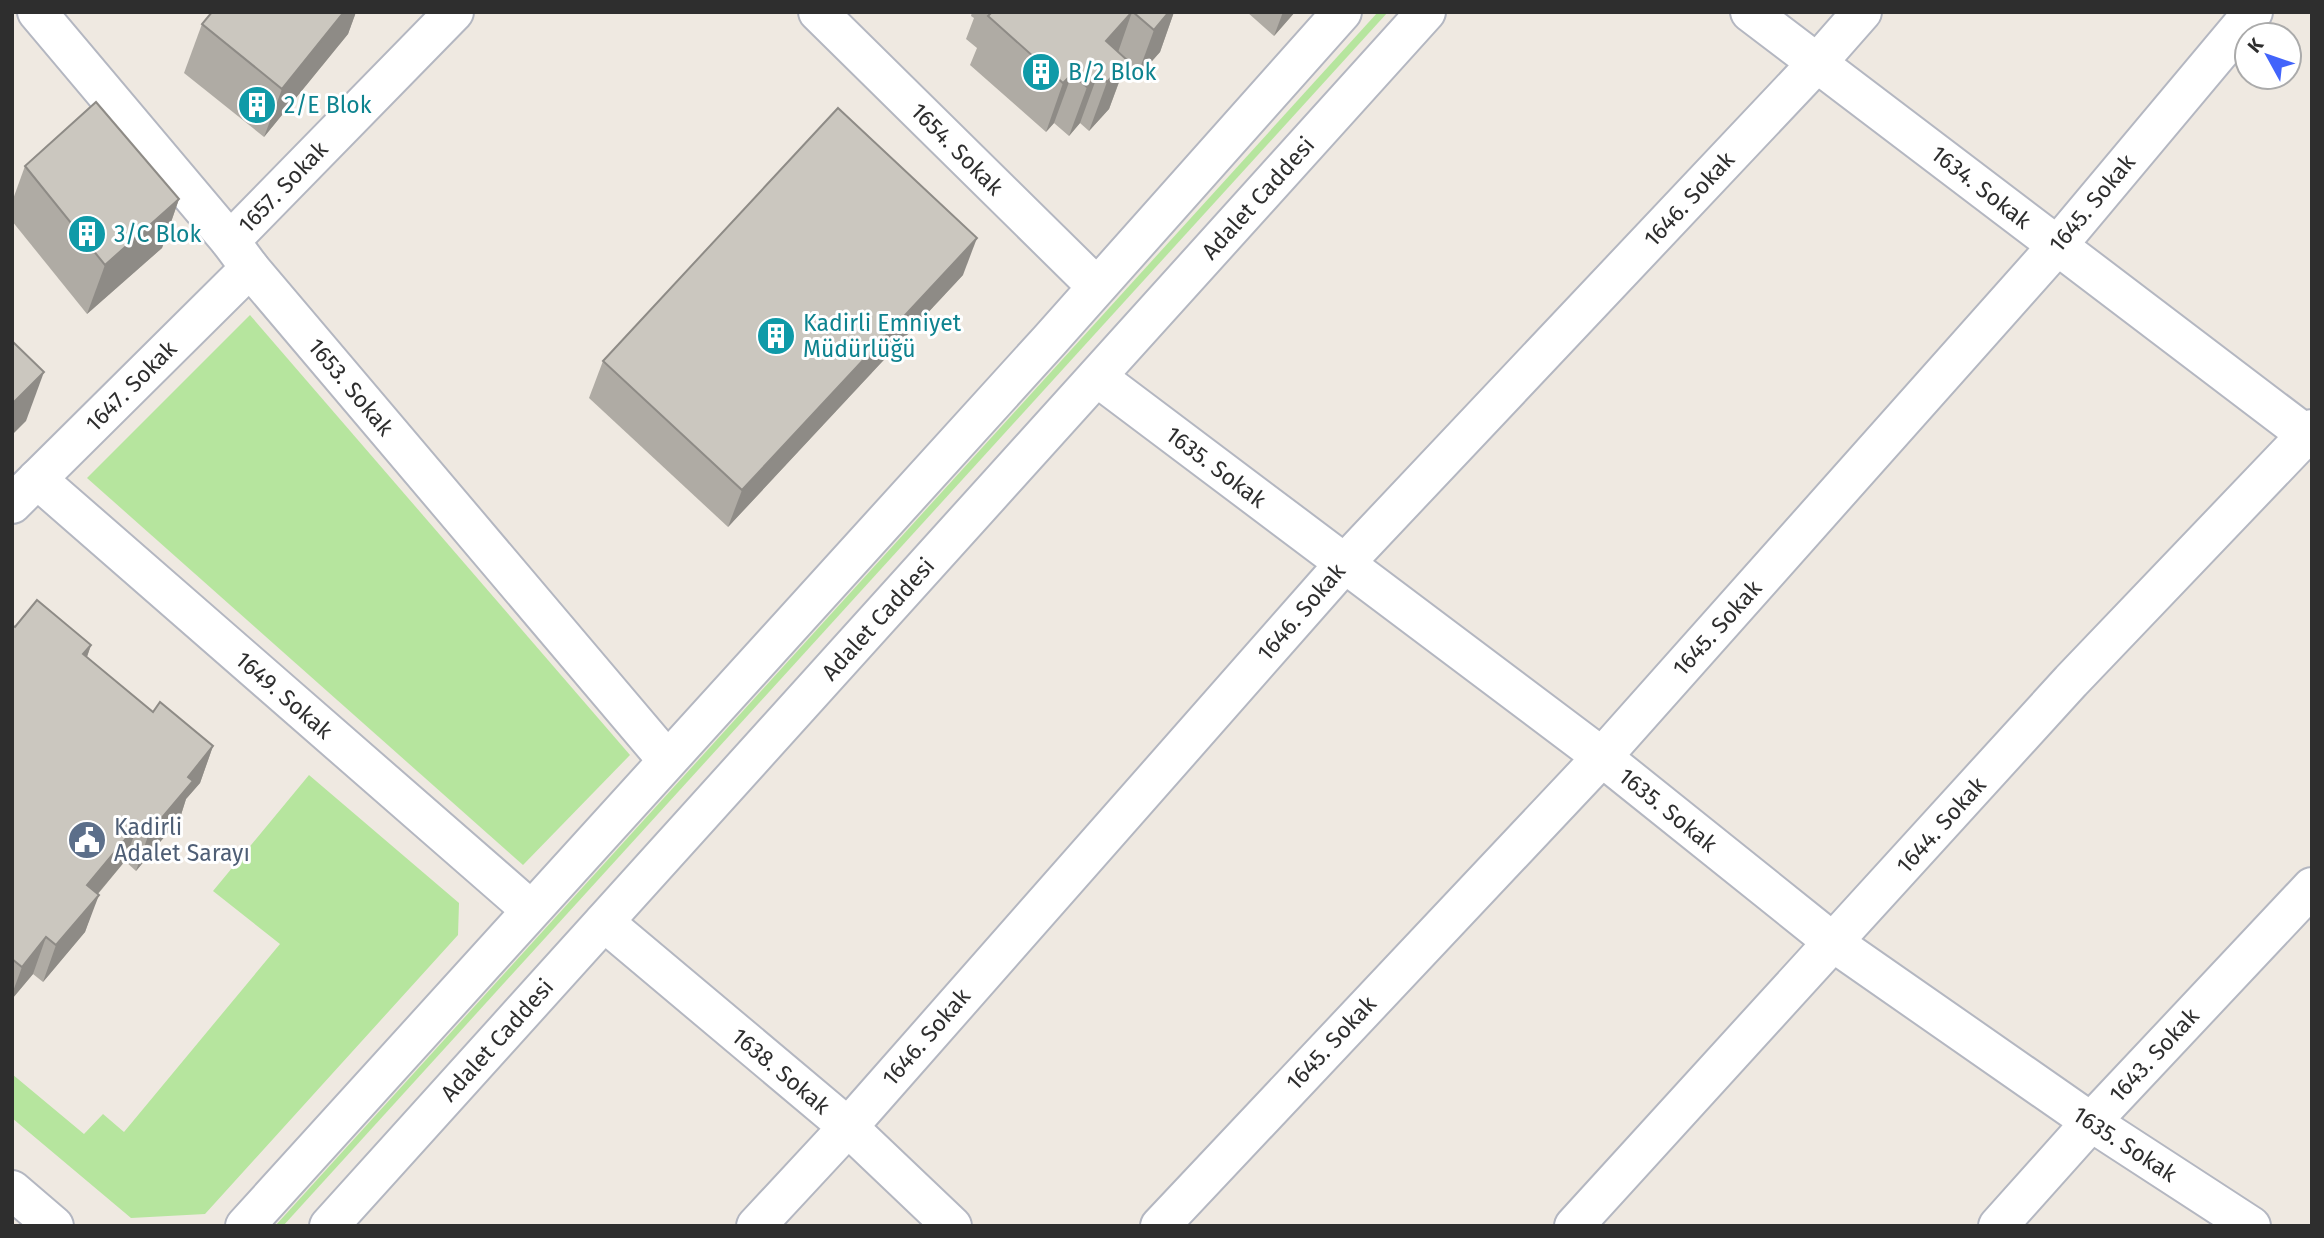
<svg xmlns="http://www.w3.org/2000/svg" width="2324" height="1238" viewBox="0 0 2324 1238" font-family="'Fira Sans',sans-serif">
	<rect width="100%" height="100%" fill="#efe9e1"/>
	<!-- green -->
	<g fill="#b6e59e">
		<polygon points="1378,12 1388,12 283,1226 275,1226"/>
		<polygon points="250,315 630,755 523,865 87,478"/>
		<polygon points="309,775 459,903 458,935 205,1214 131,1218 12,1118 12,1074 84,1134 103,1114 124,1132 280,944 213,891"/>
	</g>
	<g fill="none" stroke-linecap="round" stroke-linejoin="round">
		<defs>
			<g id="minor">
				<polyline points="37,12 230,241 250,268 667,760"/>
				<polyline points="818,12 1096,286"/>
				<polyline points="1750,12 2312,439"/>
				<polyline points="230,241 454,12"/>
				<polyline points="1097,377 1602,757 1834,943 2091,1122 2251,1226"/>
				<polyline points="37,479 531,910"/>
				<polyline points="12,504 250,268"/>
				<polyline points="604,922 848,1127 952,1226"/>
				<polyline points="756,1226 848,1127 1345,563 1818,62 1862,12"/>
				<polyline points="1160,1226 1602,757 2057,246 2253,12"/>
				<polyline points="1574,1226 2071,681 2312,429"/>
				<polyline points="1998,1226 2091,1122 2312,887"/>
			</g>
			<g id="tertiary">
				<polyline points="12,1190 54,1226"/>
				<polyline points="245,1226 1049,341 1342,12"/>
				<polyline points="329,1226 1426,12"/>
			</g>
		</defs>
		<!-- minor casing -->
		<use href="#minor" stroke="#b4b7c1" stroke-width="42"/>
		<!-- tertiary casing -->
		<use href="#tertiary" stroke="#b4b7c1" stroke-width="42"/>
		<!-- minor -->
		<use href="#minor" stroke="#fff" stroke-width="38"/>
		<!-- tertiary -->
		<use href="#tertiary" stroke="#fff" stroke-width="38"/>
	</g>
	<!-- wall -->
	<g fill="#afaba4">
		<polygon points="212,12 356,12 348,34 264,137 184,73 202,24"/>
		<polygon points="972,12 1174,12 1160,52 1136,79 1124,69 1109,109 1089,131 1080,123 1069,136 1054,123 1046,132 970,65 977,48 966,39 974,18 971,16"/>
		<polygon points="1247,12 1295,12 1274,36"/>
		<polygon points="25,166 179,199 162,248 87,314 12,221 12,202"/>
		<polygon points="963,275 728,527 589,398 603,361"/>
		<polygon points="12,625 15,627 91,645 87,657 153,712 213,746 200,783 186,799 180,818 136,871 125,861 98,894 85,932 43,982 33,974 12,999"/>
	</g>
	<!-- shaded-wall -->
	<g fill="#8e8b86">
		<polygon points="344,12 356,12 348,34 264,137 282,89"/>
		<polygon points="1132,12 1115,61 1098,74 1080,123 1069,136 1087,87 1106,41"/>
		<polygon points="1163,12 1174,12 1160,52 1136,79 1154,30"/>
		<polygon points="1283,12 1295,12 1274,36"/>
		<polygon points="1127,60 1109,109 1089,131 1107,82"/>
		<polygon points="1072,74 1054,123 1046,132 1063,83"/>
		<polygon points="179,199 162,248 87,314 105,265"/>
		<polygon points="977,238 963,275 728,527 742,490"/>
		<polygon points="44,372 26,421 12,435 12,404"/>
		<polygon points="91,645 78,682 83,654"/>
		<polygon points="213,746 200,783 186,799 180,818 136,871 149,833 188,777"/>
		<polygon points="138,824 125,861 74,922 87,885"/>
		<polygon points="99,895 85,932 43,982 56,945"/>
		<polygon points="46,937 33,974 12,999 12,994 22,967"/>
	</g>
	<!-- building -->
	<g fill="#cbc7bf" stroke="#8e8b86" stroke-width="2">
		<polygon points="212,12 344,12 282,89 202,24"/>
		<polygon points="992,12 1132,12 1106,41 1127,60 1107,82 1098,74 1087,87 1072,74 1063,83 988,16"/>
		<polygon points="1133,12 1169,12 1154,30"/>
		<polygon points="96,102 179,199 105,265 25,166"/>
		<polygon points="838,108 977,238 742,490 603,361"/>
		<polygon points="12,341 44,372 12,404"/>
		<polygon points="37,600 91,645 83,654 153,712 160,702 213,746 188,777 193,781 149,833 138,824 87,885 99,895 56,945 46,937 22,967 12,959 12,625 15,627"/>
	</g>
	<!-- icons -->
	<defs>
		<symbol id="building-disc" viewBox="-11 -11 22 22"><circle r="9.5" fill="#0f9aa8" stroke="#fff"/><path d="M-4-6H4V6H1V3H-1V6H-4ZM-2.5-4.3h1.7v1.8h-1.7ZM.8-4.3h1.7v1.8H.8ZM-2.5-1h1.7V.8h-1.7ZM.8-1h1.7V.8H.8Z" fill="#fff"/></symbol>
		<symbol id="civic-disc" viewBox="-11 -11 22 22"><circle r="9.5" fill="#5c6f8a" stroke="#fff"/><path d="M-.6-6.5H3V-4.5H.6V-3L4-1V1h2V6H-6V1h2V-1L-.6-3ZM-1.2 2.5V6h2.4V2.5Z" fill="#fff"/></symbol>
	</defs>
	<g fill-rule="evenodd">
		<use href="#building-disc" x="1019" y="50" width="44" height="44"/>
		<use href="#building-disc" x="235" y="83" width="44" height="44"/>
		<use href="#building-disc" x="65" y="212" width="44" height="44"/>
		<use href="#building-disc" x="754" y="314" width="44" height="44"/>
		<use href="#civic-disc" x="65" y="818" width="44" height="44"/>
	</g>
	<g text-anchor="middle" stroke-width="6" stroke-linejoin="round" paint-order="stroke">
		<!-- culture labels -->
		<g font-size="23" fill="#0d838f" stroke="#fff" text-anchor="start">
			<text x="1068" y="80">B/2 Blok</text>
			<text x="284" y="113">2/E Blok</text>
			<text x="114" y="242">3/C Blok</text>
			<text x="803" y="331">Kadirli Emniyet<tspan x="803" dy="26">Müdürlüğü</tspan></text>
		</g>
		<!-- street labels -->
		<g font-size="23" fill="#2e2e2e" stroke="#fff">
			<text transform="translate(957 149) rotate(45)" y="8">1654. Sokak</text>
			<text transform="translate(283 187) rotate(-46)" y="8">1657. Sokak</text>
			<text transform="translate(1981 187) rotate(38)" y="8">1634. Sokak</text>
			<text transform="translate(1258 198) rotate(-48)" y="8">Adalet Caddesi</text>
			<text transform="translate(1689 199) rotate(-47)" y="8">1646. Sokak</text>
			<text transform="translate(2092 203) rotate(-50)" y="8">1645. Sokak</text>
			<text transform="translate(131 386) rotate(-45)" y="8">1647. Sokak</text>
			<text transform="translate(351 387) rotate(50)" y="8">1653. Sokak</text>
			<text transform="translate(1216 467) rotate(37)" y="8">1635. Sokak</text>
			<text transform="translate(1301 612) rotate(-49)" y="8">1646. Sokak</text>
			<text transform="translate(878 619) rotate(-48)" y="8">Adalet Caddesi</text>
			<text transform="translate(1717 628) rotate(-48)" y="8">1645. Sokak</text>
			<text transform="translate(284 695) rotate(41)" y="8">1649. Sokak</text>
			<text transform="translate(1668 810) rotate(39)" y="8">1635. Sokak</text>
			<text transform="translate(1941 825) rotate(-48)" y="8">1644. Sokak</text>
			<text transform="translate(926 1037) rotate(-49)" y="8">1646. Sokak</text>
			<text transform="translate(497 1040) rotate(-48)" y="8">Adalet Caddesi</text>
			<text transform="translate(1331 1043) rotate(-47)" y="8">1645. Sokak</text>
			<text transform="translate(2154 1055) rotate(-47)" y="8">1643. Sokak</text>
			<text transform="translate(781 1071) rotate(40)" y="8">1638. Sokak</text>
			<text transform="translate(2125 1144) rotate(33)" y="8">1635. Sokak</text>
		</g>
		<!-- service labels -->
		<g font-size="23" fill="#4e5e75" stroke="#fff" text-anchor="start">
			<text x="114" y="835">Kadirli<tspan x="114" dy="26">Adalet Sarayı</tspan></text>
		</g>
	</g>
	<!-- border -->
	<rect width="2324" height="1238" fill="none" stroke="#2e2e2e" stroke-width="28"/>
	<!-- north arrow -->
	<g transform="translate(2268 56) rotate(310)"><circle r="33" fill="#ffffff" stroke="#ababab" stroke-width="2"/>
	<path d="M0-5L12 26L0 18L-12 26Z" fill="#4264fb"/>
	<text y="-10" font-size="19" font-weight="bold" text-anchor="middle" fill="#2e2e2e">K</text>
	</g>
</svg>
